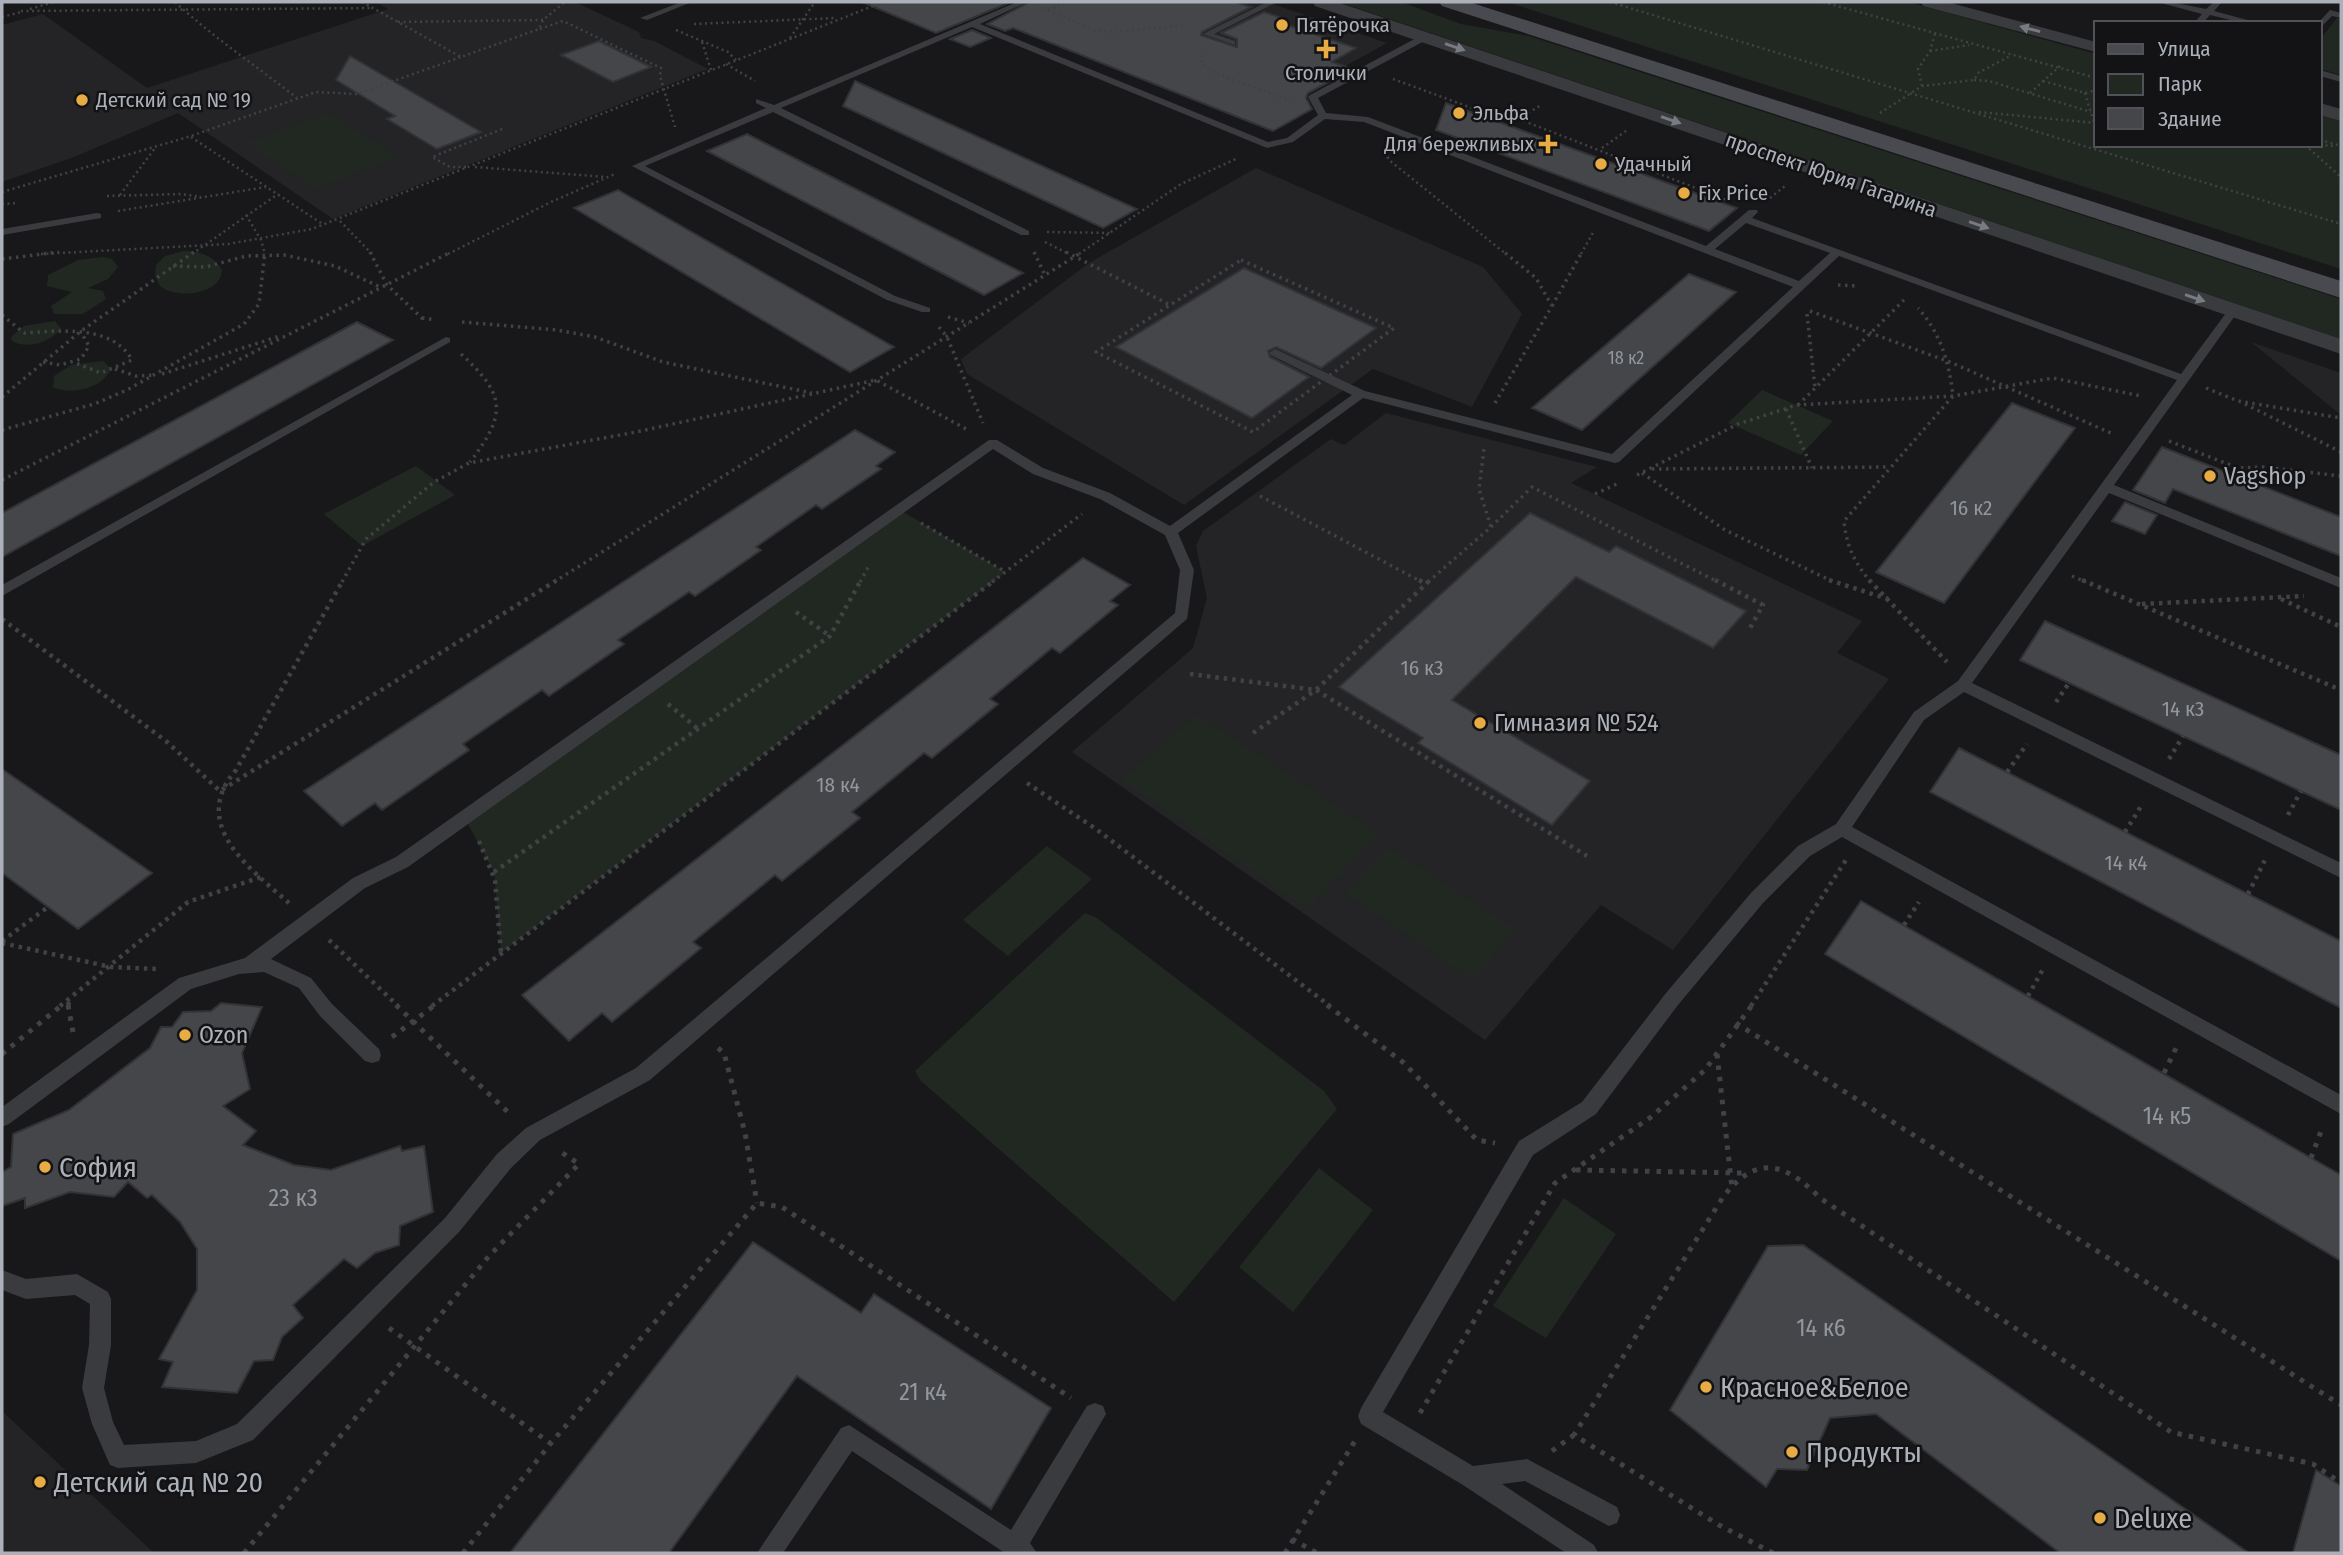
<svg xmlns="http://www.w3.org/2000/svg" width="2343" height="1555" viewBox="0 0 2343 1555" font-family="'Fira Sans Condensed',sans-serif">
	<rect width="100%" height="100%" fill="#18181a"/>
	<!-- built -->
	<g fill="#242427">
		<polygon points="376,2 575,2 639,32 641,38 654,41 708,69 333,219 178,113 74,157 2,182 2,25 43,14 147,88 388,9"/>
		<polygon points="1092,2 1267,2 1387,43 1302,90 1081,7"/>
		<polygon points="1256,168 1483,267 1522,314 1472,407 1373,369 1184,505 967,374 961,359 1089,263"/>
		<polygon points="2251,342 2341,373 2341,415"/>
		<polygon points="1386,413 1597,467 1571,483 1862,621 1837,653 1889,679 1673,950 1601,905 1485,1040 1072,752 1193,648 1207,598 1196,546 1203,531 1331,439 1344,445"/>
		<polygon points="2,1411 154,1553 2,1553"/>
	</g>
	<!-- green -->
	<g fill="#202821">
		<polygon points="1339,2 1401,2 1461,24 1529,36 2341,299 2341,339"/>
		<polygon points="1507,2 1908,2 2096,54 2096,145 2320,145 2320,115 2341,121 2341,269"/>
		<polygon points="2337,18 2341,19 2341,75 2320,69 2320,40"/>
		<polygon points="328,113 400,156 316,189 246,143"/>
		<path d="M 183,251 C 200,251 213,255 222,270 C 220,296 176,299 160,286 L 155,276 L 156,265 L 165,256 Z"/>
		<polygon points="103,257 112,259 118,267 108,279 88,288 103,291 106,299 83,314 54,314 51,306 72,292 47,286 48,275 78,260"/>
		<path d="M 55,321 L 61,329 C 50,342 27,350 12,341 L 11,337 L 24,326 Z"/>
		<path d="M 103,361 L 111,369 C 103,388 71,396 53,387 L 54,376 L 71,365 Z"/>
		<polygon points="1762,390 1833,421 1801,455 1728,423"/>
		<polygon points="416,466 455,495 362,546 324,514"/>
		<polygon points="900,510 1006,572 501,953 494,872 464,817"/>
		<polygon points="1197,715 1380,834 1307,909 1121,780"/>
		<polygon points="1047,846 1092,879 1008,956 963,920"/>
		<polygon points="1389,848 1515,929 1473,980 1346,894"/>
		<polygon points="1085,913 1097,918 1324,1091 1337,1109 1174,1302 920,1080 915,1071"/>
		<polygon points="1319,1168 1373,1210 1293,1312 1239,1267"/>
		<polygon points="1564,1198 1616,1234 1546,1338 1493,1306"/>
	</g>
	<!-- building -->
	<g fill="#45464a" stroke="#323336" stroke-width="2">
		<polygon points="862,2 1011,2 936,33"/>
		<polygon points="1029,2 1235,2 1251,7 1202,32 1201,35 1237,47 1237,39 1221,33 1264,12 1282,18 1276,21 1356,48 1332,62 1353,69 1308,93 1306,98 1312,109 1273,131 1013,28 1005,31 987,24"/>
		<polygon points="972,30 991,38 970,47 950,39"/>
		<polygon points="599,41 651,67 613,82 561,55"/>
		<polygon points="350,56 481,132 437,149 387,119 395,116 336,80"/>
		<polygon points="855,81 1137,209 1103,228 843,106"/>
		<polygon points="1446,103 1737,208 1709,231 1436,130"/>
		<polygon points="747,134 806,164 1023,273 984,295 707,151"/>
		<polygon points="618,190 769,276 894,347 850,372 574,208"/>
		<polygon points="1244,268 1376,328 1321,368 1276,347 1268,351 1270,357 1309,377 1252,418 1116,347"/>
		<polygon points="1689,274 1736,292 1582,430 1532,408"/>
		<polygon points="357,322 393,340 2,557 2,513"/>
		<polygon points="2012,403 2075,428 1944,603 1876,572"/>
		<polygon points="855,430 895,452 876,466 881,469 822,509 816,505 756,547 761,550 695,596 689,592 618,640 624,644 549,696 542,690 463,744 469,750 382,810 375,803 342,826 304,791"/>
		<polygon points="2162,447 2341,517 2341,556 2173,489 2165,503 2133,490"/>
		<polygon points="2125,502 2157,515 2145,534 2112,521"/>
		<polygon points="1530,513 1609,552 1616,546 1746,611 1713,648 1576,577 1452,700 1590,781 1552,825 1418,743 1423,738 1339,687"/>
		<polygon points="1083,558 1130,585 1110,601 1118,605 1060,653 1052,648 990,699 998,704 932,758 924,753 852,812 860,818 782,881 775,875 693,942 701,948 612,1022 602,1013 569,1041 522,995"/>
		<polygon points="2045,621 2341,755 2341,810 2020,660"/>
		<polygon points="1959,748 2341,941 2341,1008 1930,792"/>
		<polygon points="2,769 152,873 78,929 2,873"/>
		<polygon points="1861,901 2341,1175 2341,1261 1825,954"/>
		<polygon points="221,1003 262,1007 242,1053 250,1089 223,1106 256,1131 243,1145 294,1165 331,1170 400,1146 402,1151 424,1146 433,1212 400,1226 399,1245 375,1253 357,1268 344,1259 293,1305 303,1318 282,1337 273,1360 254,1361 237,1393 162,1387 173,1362 159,1359 197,1290 197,1249 180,1222 152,1195 147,1198 128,1182 114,1197 70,1192 25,1208 25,1198 2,1206 2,1172 11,1167 13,1134 69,1110 150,1048 161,1027 172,1027 183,1012 211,1011"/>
		<polygon points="753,1242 861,1313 874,1294 1051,1408 991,1509 797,1376 669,1553 510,1553"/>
		<polygon points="1803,1245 2249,1553 2060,1553 1876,1414 1830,1418 1807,1470 1777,1469 1766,1487 1670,1410 1768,1246"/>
		<polygon points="2316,1470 2341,1486 2341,1553 2293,1553"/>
	</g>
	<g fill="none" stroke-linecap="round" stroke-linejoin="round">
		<!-- path-far3 -->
		<g stroke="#404246" stroke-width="2.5" stroke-dasharray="2 3.5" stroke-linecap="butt">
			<path d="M 175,2 C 213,37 256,66 297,98"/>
			<polyline points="362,2 461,57 539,29 543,20 565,2"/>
			<polyline points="1610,2 2341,224"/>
			<polyline points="1823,2 2096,78"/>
			<polyline points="1043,8 1094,30 1116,32 1187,25"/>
			<polyline points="30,9 54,2"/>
			<polyline points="1048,10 1066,2"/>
			<polyline points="21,11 373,8"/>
			<polyline points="2,17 21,12"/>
			<polyline points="398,22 543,20"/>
			<polyline points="694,24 836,18"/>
			<polyline points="540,29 563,21 661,68 660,76 675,127"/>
			<polyline points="676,30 728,52 736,60"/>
			<polyline points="790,38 815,2"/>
			<polyline points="702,42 711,70"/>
			<polyline points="1930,51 1969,45"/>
			<polyline points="1203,55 1201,61 1210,71 1291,101"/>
			<polyline points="726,64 755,81"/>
			<polyline points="1393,79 1480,111 1519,119 1729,201"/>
			<polyline points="1974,80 1989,81 2091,112"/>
			<polyline points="2043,81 2085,93 2096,90"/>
			<polyline points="1922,86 1918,69 1930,51 1935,34"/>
			<polyline points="2030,93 2060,66"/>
			<polyline points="2085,93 2094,123"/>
			<polyline points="1979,112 2096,123"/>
			<polyline points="1880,113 1922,86 1974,80 1978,73 2012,55"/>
			<polyline points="1519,119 1541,105"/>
			<polyline points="191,137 324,225"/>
			<polyline points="2320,140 2341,146"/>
			<polyline points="2305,145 2341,177"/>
			<polyline points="2320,145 2333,146"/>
			<polyline points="1602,148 1626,131"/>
			<polyline points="1385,152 1389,160 1506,254"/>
			<polyline points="466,167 450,167 432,157 505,128"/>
			<polyline points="475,167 606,177"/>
			<polyline points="2,192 191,136 316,92 357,94 461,57"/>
			<polyline points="120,195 155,148"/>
			<polyline points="107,196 181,194 201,197"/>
			<polyline points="1770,198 1785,186"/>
			<polyline points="2,204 18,203"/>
			<polyline points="118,211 266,187"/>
			<polyline points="246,215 261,240 265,254"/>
			<polyline points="340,221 372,254"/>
			<polyline points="1047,232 1112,233"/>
			<polyline points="1045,242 1069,254"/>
			<polyline points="41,254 228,244 312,229 883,2"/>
			<polyline points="192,254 278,194"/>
			<polyline points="448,254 551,202 615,174"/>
			<polyline points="1079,254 1181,184 1238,158"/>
			<polyline points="1581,254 1594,231"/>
		</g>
		<!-- path-far2 -->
		<g stroke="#404246" stroke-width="3.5" stroke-dasharray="2.5 4.5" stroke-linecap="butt">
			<polyline points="370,252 387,285 424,320"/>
			<polyline points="1034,252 1044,273"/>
			<polyline points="1066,252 1170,305"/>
			<polyline points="2,259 59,252"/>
			<polygon points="1241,260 1394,328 1253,432 1096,352"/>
			<polyline points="173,266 206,267 246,256 284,255 335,266 380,287"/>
			<polyline points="1838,285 1857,286"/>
			<polyline points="1552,306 1582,252"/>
			<polyline points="1810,311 1950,362 2113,434"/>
			<polyline points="1807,314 1815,388"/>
			<path d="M 2,315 L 24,333 C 59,331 112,324 132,360 L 101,373 L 73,362"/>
			<polyline points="948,317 969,323"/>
			<polyline points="422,318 436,320"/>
			<polyline points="462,322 557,330 595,337 663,362 812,393"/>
			<polyline points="939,327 947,337 983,423"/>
			<path d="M 461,354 C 506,395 507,414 470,462"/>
			<polyline points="43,362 60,365 81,359 89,346 81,332"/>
			<polyline points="115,369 136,376 154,375"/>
			<polyline points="162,374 280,336"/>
			<polyline points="2206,388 2238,401 2341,418"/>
			<polyline points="2,397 81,331 194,252"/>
			<polyline points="1495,403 1552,306 1536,278 1504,252"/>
			<polyline points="2245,404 2341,452"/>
			<polyline points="1798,405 1904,300"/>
			<polyline points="1786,409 1812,468"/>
			<polyline points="2,430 94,404 127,390 244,324 259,304 265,252"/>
			<polyline points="2169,441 2238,468 2263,467 2341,476"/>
			<polyline points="1652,469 1888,467"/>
			<polyline points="1642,473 1725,530 1834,582"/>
			<polyline points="1637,475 1738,424 1797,405 1953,396 2053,378 2141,396"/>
			<polyline points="2,480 451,252"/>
			<polyline points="1595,494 1619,483"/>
			<polyline points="1260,496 1422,582"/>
			<polyline points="921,523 1006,572"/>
			<polyline points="1491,527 1532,487 1718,582"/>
			<polyline points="2072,576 2086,582"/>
			<polyline points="342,582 366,539 434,482 469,463 636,432 876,380 968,430"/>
			<polyline points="554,582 1082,252"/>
			<polyline points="860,582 870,564"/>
			<polyline points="992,582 1082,514"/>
			<polyline points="1428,582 1491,527 1479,489 1484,449"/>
			<path d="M 1871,582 C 1855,564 1846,545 1844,521 L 1953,396 C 1949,362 1941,334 1918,308"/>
		</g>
		<!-- path-far1 -->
		<g stroke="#404246" stroke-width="4.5" stroke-dasharray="3.5 5" stroke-linecap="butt">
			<polyline points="1419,580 1426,584 1430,580"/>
			<polyline points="1715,580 1763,605 1750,628"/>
			<polyline points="1829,580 1888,599"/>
			<polyline points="1869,580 1947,662"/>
			<polyline points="2082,580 2341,690"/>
			<polyline points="2281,599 2341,627"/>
			<polyline points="2142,604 2304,596"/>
			<polyline points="796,612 830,636"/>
			<polyline points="2,619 166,741 220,791 557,580"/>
			<polyline points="1190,674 1316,690 1426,584"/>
			<polyline points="2056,702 2069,683"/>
			<polyline points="668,704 697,728"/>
			<polyline points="1253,733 1316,690 1587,856"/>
			<polyline points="2169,759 2183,736"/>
			<polyline points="2007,772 2027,744"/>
			<polyline points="1027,783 1096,829 1330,1006"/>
			<polyline points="2288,815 2301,791"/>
			<polyline points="2125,832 2143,803"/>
			<polyline points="479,841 495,880 501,953"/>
			<polyline points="494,872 830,636 861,580"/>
			<polyline points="2248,894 2265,860"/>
			<path d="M 289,903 C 249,868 189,824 236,770 L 343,580"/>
			<polyline points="1904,925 1919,902"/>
			<polyline points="329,940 398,1006"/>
			<polyline points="2,941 48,907"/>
			<polyline points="2,943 111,967 156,969"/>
			<polyline points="2028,996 2043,969"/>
			<polyline points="68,1002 69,1006"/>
			<polyline points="60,1006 188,902 261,877"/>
			<polyline points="432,1006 995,580"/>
			<polyline points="1751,1006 1846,860"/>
		</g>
		<!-- path -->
		<g stroke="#404246" stroke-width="5" stroke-dasharray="4.5 7" stroke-linecap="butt">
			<polyline points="68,1005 73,1032"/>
			<polyline points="396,1005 512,1116"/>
			<polyline points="1327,1005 1404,1063 1477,1140 1495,1143"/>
			<polyline points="1736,1023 2341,1405"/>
			<polyline points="392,1037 435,1005"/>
			<polyline points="718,1048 724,1053 745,1133 757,1203"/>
			<polyline points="2,1054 62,1005"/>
			<polyline points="1717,1054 1732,1188"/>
			<polyline points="2164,1073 2177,1046"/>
			<polyline points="2311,1158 2323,1126"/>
			<polyline points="1576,1170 1742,1173"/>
			<polyline points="389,1328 550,1443"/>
			<polyline points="1420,1413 1555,1183 1651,1117 1705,1070 1752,1005"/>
			<polyline points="1552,1451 1574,1435"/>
			<polyline points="1292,1539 1317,1553"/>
			<polyline points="244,1553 489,1256 579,1164 561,1152"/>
			<polyline points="463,1553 551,1443 757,1203 782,1207 1071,1398"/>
			<polyline points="1285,1553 1355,1441"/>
			<path d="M 1773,1553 L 1719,1525 L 1574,1435 L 1723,1197 C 1756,1154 1785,1162 1820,1198 L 2171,1432 L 2313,1464 L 2341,1483"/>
		</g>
		<!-- service -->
		<g fill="#3a3b3f" fill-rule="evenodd">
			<polygon points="681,2 692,2 647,20 640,18"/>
			<path d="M 1017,2 L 1027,2 L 980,24 L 1268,142 L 1287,138 L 1318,115 L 1308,97 L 1310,95 L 1422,35 L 1428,35 L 1428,39 L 1318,98 L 1326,113 L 1368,117 L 1706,246 L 1749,210 L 1757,210 L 1758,212 L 1752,218 L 2181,374 L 2229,309 L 2237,309 L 2237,313 L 2114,485 L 2341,578 L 2341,588 L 2109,493 L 1972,683 L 2341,863 L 2341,878 L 1964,692 L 1924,720 L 1852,827 L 2341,1095 L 2341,1114 L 1842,837 L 1810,856 L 1763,903 L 1678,1005 L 1596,1114 L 1533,1155 L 1383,1412 L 1473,1466 L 1527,1459 L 1617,1507 L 1620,1515 L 1617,1523 L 1609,1526 L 1525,1481 L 1502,1484 L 1594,1545 L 1598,1553 L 1566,1553 L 1463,1485 L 1361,1424 L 1358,1416 L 1361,1408 L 1519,1141 L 1582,1102 L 1666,993 L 1751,893 L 1798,846 L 1836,824 L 1914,712 L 1958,681 L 2177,380 L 1839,256 L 1619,462 L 1615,463 L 1363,398 L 1178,533 L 1194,570 L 1187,619 L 650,1080 L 540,1140 L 511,1168 L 459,1232 L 253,1440 L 196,1463 L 118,1468 L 110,1465 L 92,1424 L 82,1388 L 89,1345 L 90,1304 L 75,1295 L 26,1299 L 2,1290 L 2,1270 L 26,1279 L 77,1274 L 108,1292 L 111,1299 L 111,1345 L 104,1388 L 113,1422 L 124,1445 L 196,1441 L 237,1424 L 445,1218 L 497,1154 L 526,1128 L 636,1068 L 1175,613 L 1180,570 L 1165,535 L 1100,499 L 1033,474 L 993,449 L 408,867 L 365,888 L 271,959 L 311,978 L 332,1004 L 379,1049 L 381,1055 L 379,1061 L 372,1063 L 365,1061 L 320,1016 L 299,988 L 264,972 L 239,974 L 191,989 L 9,1124 L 2,1127 L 2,1107 L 179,978 L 245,958 L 353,878 L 396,857 L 989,440 L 997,440 L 1043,468 L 1110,493 L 1170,526 L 1352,395 L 1271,355 L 1269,353 L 1275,349 L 1365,391 L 1612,454 L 1793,287 L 1364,122 L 1325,119 L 1293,142 L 1267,148 L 972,27 L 781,108 L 1029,231 L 1029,235 L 1021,235 L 773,112 L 645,166 L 895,296 L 930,308 L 930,312 L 922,312 L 887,300 L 632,166 L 766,108 L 756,103 L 756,99 L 774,105 ZM 1746,223 L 1830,253 L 1799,281 L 1715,249 Z"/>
			<polygon points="1267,2 1277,2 1214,34 1235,41 1235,45 1203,34"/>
			<polygon points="2157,2 2171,2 2206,9 2214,2 2222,2 2214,11 2251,21 2243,23 2210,15 2203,23 2194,23 2202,14"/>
			<polygon points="2330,10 2341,13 2341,18 2332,16 2320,28 2320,23 2318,23"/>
			<polygon points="2320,70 2341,76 2341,82 2320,76"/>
			<polygon points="97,213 101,214 101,218 2,235 2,229"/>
			<polygon points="446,337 450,338 450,342 2,596 2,585"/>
			<polygon points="1095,1403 1103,1406 1106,1414 1030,1543 1037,1553 1005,1553 852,1451 783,1553 757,1553 841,1428 849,1425 1011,1530 1087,1406"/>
		</g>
		<!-- minor -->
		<g fill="#3a3b3f" fill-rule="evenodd">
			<polygon points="1313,2 1337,2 2341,339 2341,354 1315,6"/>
			<polygon points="1921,2 1947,2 2096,42 2096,52 1923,6"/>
			<polygon points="2320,103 2341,109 2341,121 2320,115"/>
		</g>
		<!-- secondary -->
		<polygon fill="#484a4f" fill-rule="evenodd" points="1439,2 1469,2 2341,281 2341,298 1442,6"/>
	</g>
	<!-- one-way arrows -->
	<defs><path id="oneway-solid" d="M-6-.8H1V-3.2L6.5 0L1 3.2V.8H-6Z" transform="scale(1.75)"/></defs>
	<g fill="#787b82">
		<use href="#oneway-solid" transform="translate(2030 29) rotate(-165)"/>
		<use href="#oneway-solid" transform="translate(1455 47) rotate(19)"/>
		<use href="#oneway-solid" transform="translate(1671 120) rotate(19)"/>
		<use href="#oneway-solid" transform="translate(1979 225) rotate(19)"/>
		<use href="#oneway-solid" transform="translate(2195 298) rotate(19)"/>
	</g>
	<!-- markers -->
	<g fill="#e7ac44" stroke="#131315" stroke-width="2.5">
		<circle cx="1282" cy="25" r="7"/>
		<path d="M1322.5 38.5h7v7h7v7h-7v7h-7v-7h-7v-7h7z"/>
		<circle cx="82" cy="100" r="7"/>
		<circle cx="1459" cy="113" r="7"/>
		<path d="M1544.5 133.5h7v7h7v7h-7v7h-7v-7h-7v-7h7z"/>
		<circle cx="1601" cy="164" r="7"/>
		<circle cx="1684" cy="193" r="7"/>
		<circle cx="2210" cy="476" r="7"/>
		<circle cx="1480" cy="723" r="7"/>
		<circle cx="185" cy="1035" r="7"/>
		<circle cx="45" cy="1167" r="7"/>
		<circle cx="1706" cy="1387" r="7"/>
		<circle cx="1792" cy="1452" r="7"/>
		<circle cx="40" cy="1482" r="7"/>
		<circle cx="2100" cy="1518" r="7"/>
	</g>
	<g text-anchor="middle" stroke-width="5" stroke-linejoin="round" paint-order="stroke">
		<!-- far-number labels -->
		<g font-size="18" fill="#92969d">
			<text x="1626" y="364">18 к2</text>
		</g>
		<!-- far-poi labels -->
		<g font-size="21" fill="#abb0b9" stroke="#131315" text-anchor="start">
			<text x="1296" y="32">Пятёрочка</text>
			<text x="1326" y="80" text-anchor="middle">Столички</text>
			<text x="96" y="107">Детский сад № 19</text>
			<text x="1473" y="120">Эльфа</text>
			<text x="1534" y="151" text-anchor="end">Для бережливых</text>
			<text x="1615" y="171">Удачный</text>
			<text x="1698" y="200">Fix Price</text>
		</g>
		<!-- far-street labels -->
		<g font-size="21" fill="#abb0b9" stroke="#131315">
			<text transform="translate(1831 175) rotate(19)" y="7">проспект Юрия Гагарина</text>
		</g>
		<!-- number labels -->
		<g font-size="21" fill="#92969d">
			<text x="1971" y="515">16 к2</text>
			<text x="1422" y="675">16 к3</text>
			<text x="2183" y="716">14 к3</text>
			<text x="838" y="792">18 к4</text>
			<text x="2126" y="870">14 к4</text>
		</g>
		<!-- poi labels -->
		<g font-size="24" fill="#abb0b9" stroke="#131315" text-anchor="start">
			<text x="2224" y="484">Vagshop</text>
			<text x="1494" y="731">Гимназия № 524</text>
			<text x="199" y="1043">Ozon</text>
		</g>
		<!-- near-number labels -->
		<g font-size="24" fill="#92969d">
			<text x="2167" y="1124">14 к5</text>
			<text x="293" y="1206">23 к3</text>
			<text x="1821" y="1336">14 к6</text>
			<text x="923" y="1400">21 к4</text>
		</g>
		<!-- near-poi labels -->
		<g font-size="28" fill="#abb0b9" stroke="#131315" text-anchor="start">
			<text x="59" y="1177">София</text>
			<text x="1720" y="1397">Красное&amp;Белое</text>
			<text x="1806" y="1462">Продукты</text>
			<text x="54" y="1492">Детский сад № 20</text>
			<text x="2114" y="1528">Deluxe</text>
		</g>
	</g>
	<!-- border -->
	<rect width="2343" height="1555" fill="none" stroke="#abb0b9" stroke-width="7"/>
	<!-- legend -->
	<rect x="2094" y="21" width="228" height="126" fill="#131315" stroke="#505257" stroke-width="2"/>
	<rect x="2108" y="44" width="35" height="10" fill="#484a4f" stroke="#505257" stroke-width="2"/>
	<text x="2158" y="56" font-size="21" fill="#abb0b9">Улица</text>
	<rect x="2108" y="74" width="35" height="21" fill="#202821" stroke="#505257" stroke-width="2"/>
	<text x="2158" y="91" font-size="21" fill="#abb0b9">Парк</text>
	<rect x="2108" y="108" width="35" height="21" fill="#45464a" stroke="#505257" stroke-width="2"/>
	<text x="2158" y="126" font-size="21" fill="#abb0b9">Здание</text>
</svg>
